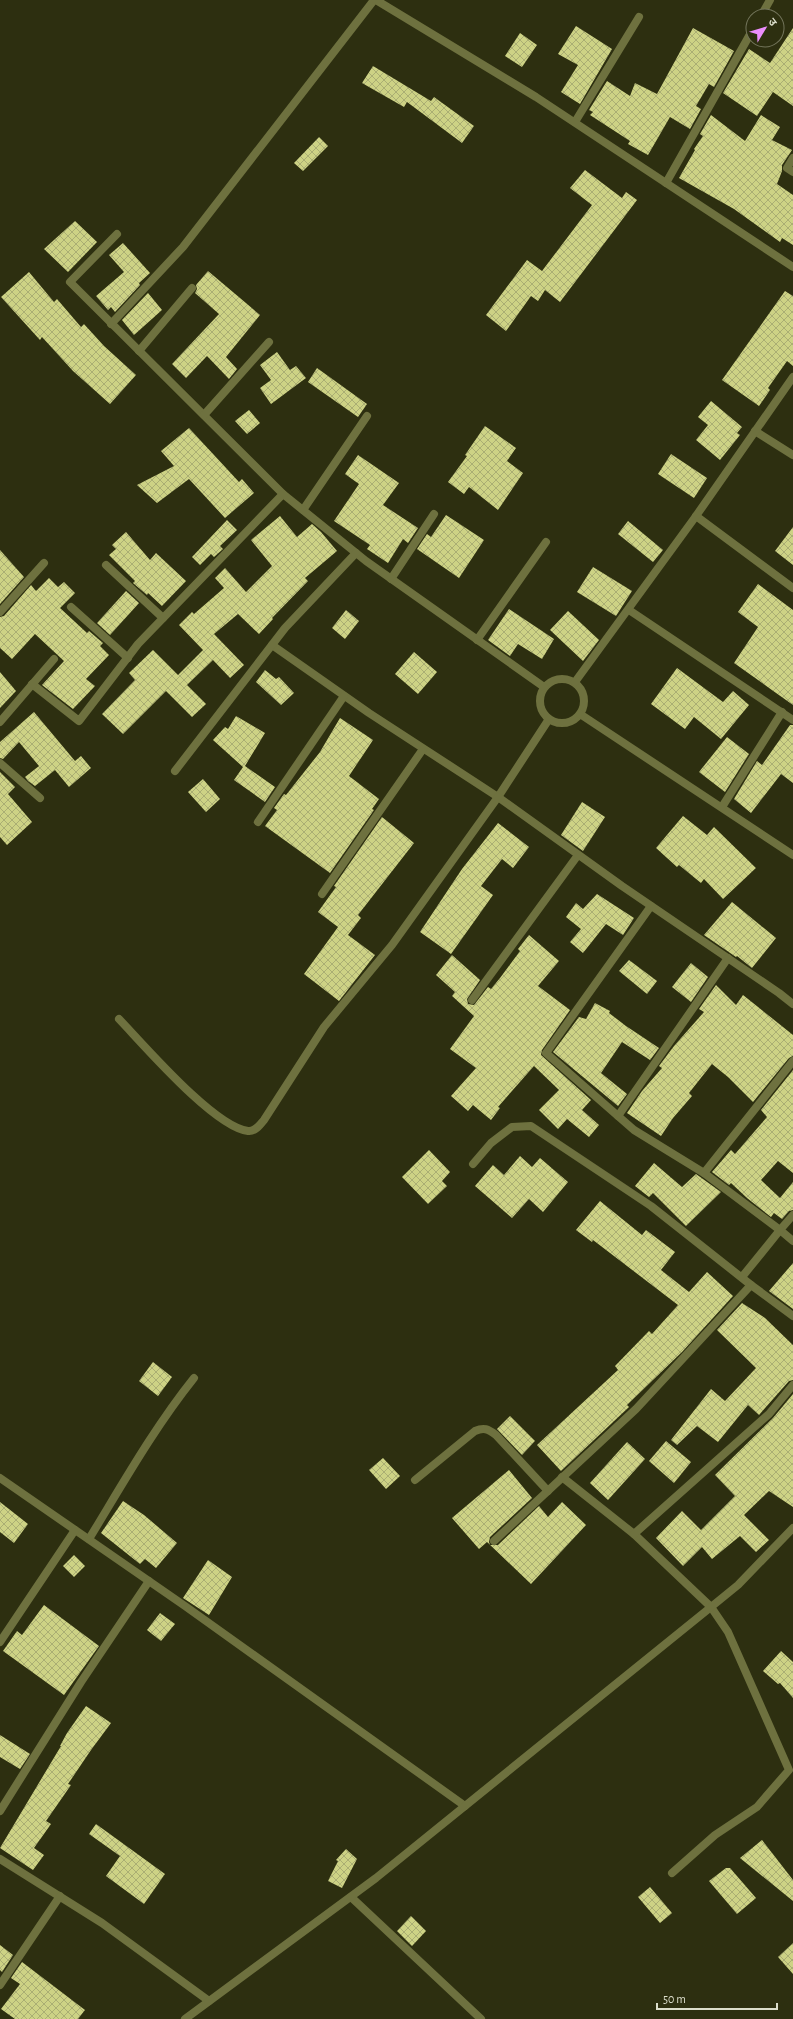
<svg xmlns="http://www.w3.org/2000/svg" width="793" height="2019" viewBox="0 0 793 2019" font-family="'Alegreya Sans','Noto Sans Devanagari',sans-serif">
	<defs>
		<pattern id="building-cross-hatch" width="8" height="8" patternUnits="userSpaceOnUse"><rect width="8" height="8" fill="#cdd285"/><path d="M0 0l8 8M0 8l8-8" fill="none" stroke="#aaae73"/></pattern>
	</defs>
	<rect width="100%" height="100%" fill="#2d2f10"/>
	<!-- building -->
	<g fill="url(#building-cross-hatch)">
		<polygon points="576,26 612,49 580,104 561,92 578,65 558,54"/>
		<polygon points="693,28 734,51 714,87 709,84 696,106 701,109 690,129 670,117 648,155 628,144 630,141 590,115 593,112 589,110 607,81 630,96 635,83 657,94"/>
		<polygon points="793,28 793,106 773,92 757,116 723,93 749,49 770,63"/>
		<polygon points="520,33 537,45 522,67 505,56"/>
		<polygon points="373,66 431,101 434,97 474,126 462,143 407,102 404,107 362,83"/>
		<polygon points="711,115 745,141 761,115 780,127 772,140 792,150 782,165 782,171 777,184 793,195 793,245 782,238 780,242 734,209 679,178 695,150 694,149 703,136 700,134"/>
		<polygon points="319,137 328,146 303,171 294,163"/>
		<polygon points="585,170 622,198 626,192 637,200 560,302 545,290 538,301 531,296 506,331 486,315 527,260 542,271 592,205 570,188"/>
		<polygon points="75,221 97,242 68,272 44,249"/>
		<polygon points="123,243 150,273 139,283 140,285 115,312 111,307 108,310 96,296 124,272 109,255"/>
		<polygon points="208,271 260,315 226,357 237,369 229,379 207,356 186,378 172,364 219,314 195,293 197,289 196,285"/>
		<polygon points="29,272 54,302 57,299 81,327 84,324 104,346 136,375 110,404 73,371 42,337 40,340 1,297"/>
		<polygon points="785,291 793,296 793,366 787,361 768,388 770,390 759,406 722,380"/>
		<polygon points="148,293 162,310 134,335 122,320"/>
		<polygon points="277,352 290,370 296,366 306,378 271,404 260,388 271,380 260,365"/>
		<polygon points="317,368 367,404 358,417 308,382"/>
		<polygon points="711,401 742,427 737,433 740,435 720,460 696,440 708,425 698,417"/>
		<polygon points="249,410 260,423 247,434 235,421"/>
		<polygon points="485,426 516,448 507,461 523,473 498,510 469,487 464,494 448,482 467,456 465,455"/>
		<polygon points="189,428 239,482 242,479 254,493 225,518 189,479 157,503 137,485 174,466 161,451"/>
		<polygon points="671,454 707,478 694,498 658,474"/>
		<polygon points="358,455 399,483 383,505 418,528 408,543 403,539 388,563 367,549 370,545 334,521 359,484 345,474"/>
		<polygon points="446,515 484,540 459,578 417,549 427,534 431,537"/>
		<polygon points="280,516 297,537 312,524 321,532 337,551 305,578 308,581 272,618 273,619 259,634 238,614 214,634 244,665 230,678 213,660 187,685 206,704 192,717 166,691 123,734 102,714 135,680 129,673 153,650 178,675 203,650 179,625 192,612 194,614 224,588 215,578 225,568 246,592 272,566 251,540"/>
		<polygon points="227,520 237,530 220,546 223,549 214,557 211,554 200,565 192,557"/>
		<polygon points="628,521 663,550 653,562 618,534"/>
		<polygon points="793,527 793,565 775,551"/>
		<polygon points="126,532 150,560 156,553 186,581 162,606 148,593 147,595 133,583 135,581 109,555 116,549 112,545"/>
		<polygon points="0,550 24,577 0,604"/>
		<polygon points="593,567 632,591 616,616 577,592"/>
		<polygon points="49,578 58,587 64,582 75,593 60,608 87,633 89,631 103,643 100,646 109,655 86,679 95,686 73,709 42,685 64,661 35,634 12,659 0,648 0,617 4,616 31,585 36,591"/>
		<polygon points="758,584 793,610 793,705 734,663 758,627 738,612"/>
		<polygon points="126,591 139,603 110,635 97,623"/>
		<polygon points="509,609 554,639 542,659 518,644 510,656 488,640"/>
		<polygon points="346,610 359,621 345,639 332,628"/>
		<polygon points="568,611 599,640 583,661 550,630"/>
		<polygon points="414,652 437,672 418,694 395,674"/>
		<polygon points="677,668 723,702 733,691 749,705 721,739 694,717 685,729 651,704"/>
		<polygon points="265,670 276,679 279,677 294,693 281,705 256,682"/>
		<polygon points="0,672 16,691 0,708"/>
		<polygon points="34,712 75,761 81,756 91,768 69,787 55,770 35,786 28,781 25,777 39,766 19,742 3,759 0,758 0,742"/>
		<polygon points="236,716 265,733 245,766 275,787 265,802 234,780 243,767 213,740 225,727 228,729"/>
		<polygon points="340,718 373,740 349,776 379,799 372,809 374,810 330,873 265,826 277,810 274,808 284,794 286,795 320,752"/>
		<polygon points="790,725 793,725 793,783 781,774 751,813 734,799 757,761 762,765"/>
		<polygon points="727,737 749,754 725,792 699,772"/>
		<polygon points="0,772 15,787 8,794 32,822 7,845 0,837"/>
		<polygon points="203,779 220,799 206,812 188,792"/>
		<polygon points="582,802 605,817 583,851 561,835"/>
		<polygon points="683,816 707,835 714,827 756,868 723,899 704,879 701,883 679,865 677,867 656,848"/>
		<polygon points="382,817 414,843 358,915 361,918 348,935 375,955 339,1001 304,974 338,927 318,912 336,887 334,886"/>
		<polygon points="498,823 529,847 513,868 502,859 481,886 493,895 451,954 420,932 462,869"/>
		<polygon points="597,894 634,918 623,935 606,924 583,953 570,942 581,929 566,917 576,903 583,909"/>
		<polygon points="732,902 776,938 752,968 737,956 736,957 704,935"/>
		<polygon points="529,935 559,961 538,986 570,1010 542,1050 541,1055 591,1100 582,1110 599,1125 589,1137 567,1119 558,1129 539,1110 559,1090 534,1066 498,1107 500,1108 491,1120 473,1105 468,1111 451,1096 476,1068 450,1049 474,1016 452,996 455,992 436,975 452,955 480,980 467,999 468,1004 474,1005 488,987 491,989 500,978 520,951 518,949"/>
		<polygon points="629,960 657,981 647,994 619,971"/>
		<polygon points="691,963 708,977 691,1002 672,987"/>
		<polygon points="716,985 736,1005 743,995 793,1035 793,1056 789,1058 753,1102 728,1077 712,1064 689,1093 692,1096 673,1118 661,1136 627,1113 642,1091 662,1068 659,1066 674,1046 704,1012 699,1009"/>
		<polygon points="595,1003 610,1011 609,1013 626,1026 659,1048 650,1060 622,1042 601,1073 627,1094 618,1106 553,1052 579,1017 586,1019"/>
		<polygon points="793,1070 793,1173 778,1161 761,1180 780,1198 793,1182 793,1210 789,1211 782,1219 774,1213 771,1217 747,1198 731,1183 729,1185 712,1172 731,1150 735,1154 767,1117 761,1110"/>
		<polygon points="429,1150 450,1172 442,1181 447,1186 428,1204 402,1177"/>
		<polygon points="520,1156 532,1167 540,1158 568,1182 543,1212 529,1199 512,1218 475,1186 493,1165 504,1175"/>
		<polygon points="654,1163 682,1187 696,1174 721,1192 686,1226 653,1193 649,1197 635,1186"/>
		<polygon points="600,1201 642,1235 646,1230 675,1252 661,1270 689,1292 707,1272 733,1296 682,1352 627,1405 629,1407 561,1471 537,1445 618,1370 615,1366 649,1331 652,1334 678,1305 593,1240 592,1242 576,1230"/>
		<polygon points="793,1263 793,1309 769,1291"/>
		<polygon points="742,1303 765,1318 793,1345 793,1380 789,1381 759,1415 748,1405 718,1442 697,1426 677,1445 671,1440 711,1389 725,1401 756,1368 717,1330"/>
		<polygon points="153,1362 172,1377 158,1396 139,1381"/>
		<polygon points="793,1394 793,1507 769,1491 744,1515 769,1540 756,1552 740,1536 712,1559 702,1547 683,1566 656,1538 682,1511 701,1530 735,1496 715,1475 773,1418"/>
		<polygon points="510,1416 535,1441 522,1455 497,1429"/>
		<polygon points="666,1441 691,1462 674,1483 649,1461"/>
		<polygon points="627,1442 645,1459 608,1500 590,1483"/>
		<polygon points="383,1458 400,1476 386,1489 369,1470"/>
		<polygon points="509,1470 532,1498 490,1537 489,1542 490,1545 498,1545 539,1506 548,1517 562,1502 586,1525 531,1584 487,1542 479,1549 452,1518"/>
		<polygon points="123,1501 144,1515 177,1543 156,1568 145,1559 140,1564 101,1533"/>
		<polygon points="0,1502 28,1524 14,1543 0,1532"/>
		<polygon points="74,1555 85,1566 74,1577 63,1566"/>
		<polygon points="208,1560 232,1577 209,1615 183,1598"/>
		<polygon points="44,1605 99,1646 64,1695 3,1651 17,1631 22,1635"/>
		<polygon points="160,1613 175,1624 161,1641 147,1630"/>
		<polygon points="781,1651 793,1662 793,1698 780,1683 778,1684 763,1671"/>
		<polygon points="86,1706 111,1723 91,1750 68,1784 71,1785 46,1821 51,1824 34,1848 44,1855 33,1870 0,1848 61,1746 60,1746 67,1733"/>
		<polygon points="0,1735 30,1754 20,1769 0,1757"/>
		<polygon points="96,1824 165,1874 144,1904 106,1876 120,1856 89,1834"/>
		<polygon points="762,1840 793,1880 793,1901 740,1858"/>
		<polygon points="346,1849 357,1859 342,1888 328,1881 338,1861 336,1860"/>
		<polygon points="726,1868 730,1868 756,1898 737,1914 709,1881"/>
		<polygon points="650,1887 672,1913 660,1923 638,1897"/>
		<polygon points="411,1916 426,1931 412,1946 397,1931"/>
		<polygon points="793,1943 793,1974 778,1957"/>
		<polygon points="0,1945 13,1955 2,1972 0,1970"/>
		<polygon points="22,1962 85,2010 78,2019 15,2019 1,2009 20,1984 11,1978"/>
	</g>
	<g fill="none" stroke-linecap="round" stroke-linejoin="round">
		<!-- minor -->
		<g stroke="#6e713f" stroke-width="8">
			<polyline points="761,16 770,0"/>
			<polyline points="575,122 639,17"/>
			<polyline points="793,158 787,168 793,172"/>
			<polyline points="666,183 753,29"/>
			<polyline points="117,234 70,282 283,494"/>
			<polyline points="111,324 183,247 374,0"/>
			<polyline points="139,351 192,288"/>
			<polyline points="204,415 269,342"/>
			<polyline points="755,431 793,455"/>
			<polyline points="303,510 367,416"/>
			<polyline points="696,516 793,588"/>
			<polyline points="106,565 163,618"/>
			<polyline points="391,579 434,514"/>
			<polyline points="71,607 128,658"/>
			<polyline points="629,610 793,720"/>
			<polyline points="0,612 44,563"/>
			<polyline points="477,640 546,542"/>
			<polyline points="272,645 369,713 498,797 549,719"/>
			<circle cx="562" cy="701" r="22"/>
			<polyline points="575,682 696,516 793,377"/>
			<polyline points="32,684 79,721 138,644 283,494 366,561 544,687"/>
			<polyline points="580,714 793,855"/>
			<polyline points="0,722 54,659"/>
			<polyline points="0,763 40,798"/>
			<polyline points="175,771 285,628 356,553"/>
			<polyline points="722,807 782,712"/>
			<polyline points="258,822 344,696"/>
			<polyline points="322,894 423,749"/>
			<polyline points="651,906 546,1053 634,1130 704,1173"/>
			<polyline points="472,1000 578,855"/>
			<path d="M 119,1019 C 143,1044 214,1127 248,1131 C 255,1132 260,1125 264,1120 L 324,1027 L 392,945 L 498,797 L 622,886 L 779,993 L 793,1004"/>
			<polyline points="618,1116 728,958"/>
			<polyline points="473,1164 491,1143 512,1127 531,1126 651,1206 751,1285"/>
			<polyline points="793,1215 780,1230 793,1241"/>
			<polyline points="742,1277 780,1230 704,1173 793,1061"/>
			<polyline points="562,1477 634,1534 711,1607 728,1632 789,1770 757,1807 715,1835 672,1873"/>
			<polyline points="0,1478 185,1606 465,1806"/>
			<path d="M 415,1480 L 475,1431 C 484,1427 488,1429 496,1435 L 548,1491"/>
			<polyline points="634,1534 769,1414 793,1385"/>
			<path d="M 89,1539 C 122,1485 154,1428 194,1378"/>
			<polyline points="494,1541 636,1409 751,1285 793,1316"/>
			<polyline points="0,1642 75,1530"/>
			<polyline points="0,1811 81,1682 149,1581"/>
			<polyline points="0,1859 102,1923 209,2001"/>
			<polyline points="351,1897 481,2019"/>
			<polyline points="0,1985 60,1896"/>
			<polyline points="185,2019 376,1878 711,1607 738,1585 793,1528"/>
		</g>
		<!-- tertiary -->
		<polyline stroke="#6e713f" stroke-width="8" points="376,0 536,97 793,267"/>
	</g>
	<!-- north arrow -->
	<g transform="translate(765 28) rotate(52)"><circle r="19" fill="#2d2f10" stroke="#73755b"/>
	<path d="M0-3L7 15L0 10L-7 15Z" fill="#eb8dfc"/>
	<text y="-6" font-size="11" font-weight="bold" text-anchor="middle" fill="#dcdecc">उ</text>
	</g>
	<!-- scale -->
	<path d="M657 2003v6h120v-6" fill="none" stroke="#dcdecc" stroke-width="2"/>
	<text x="663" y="2003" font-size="12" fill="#dcdecc" stroke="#2d2f10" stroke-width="3" paint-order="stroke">50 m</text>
</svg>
